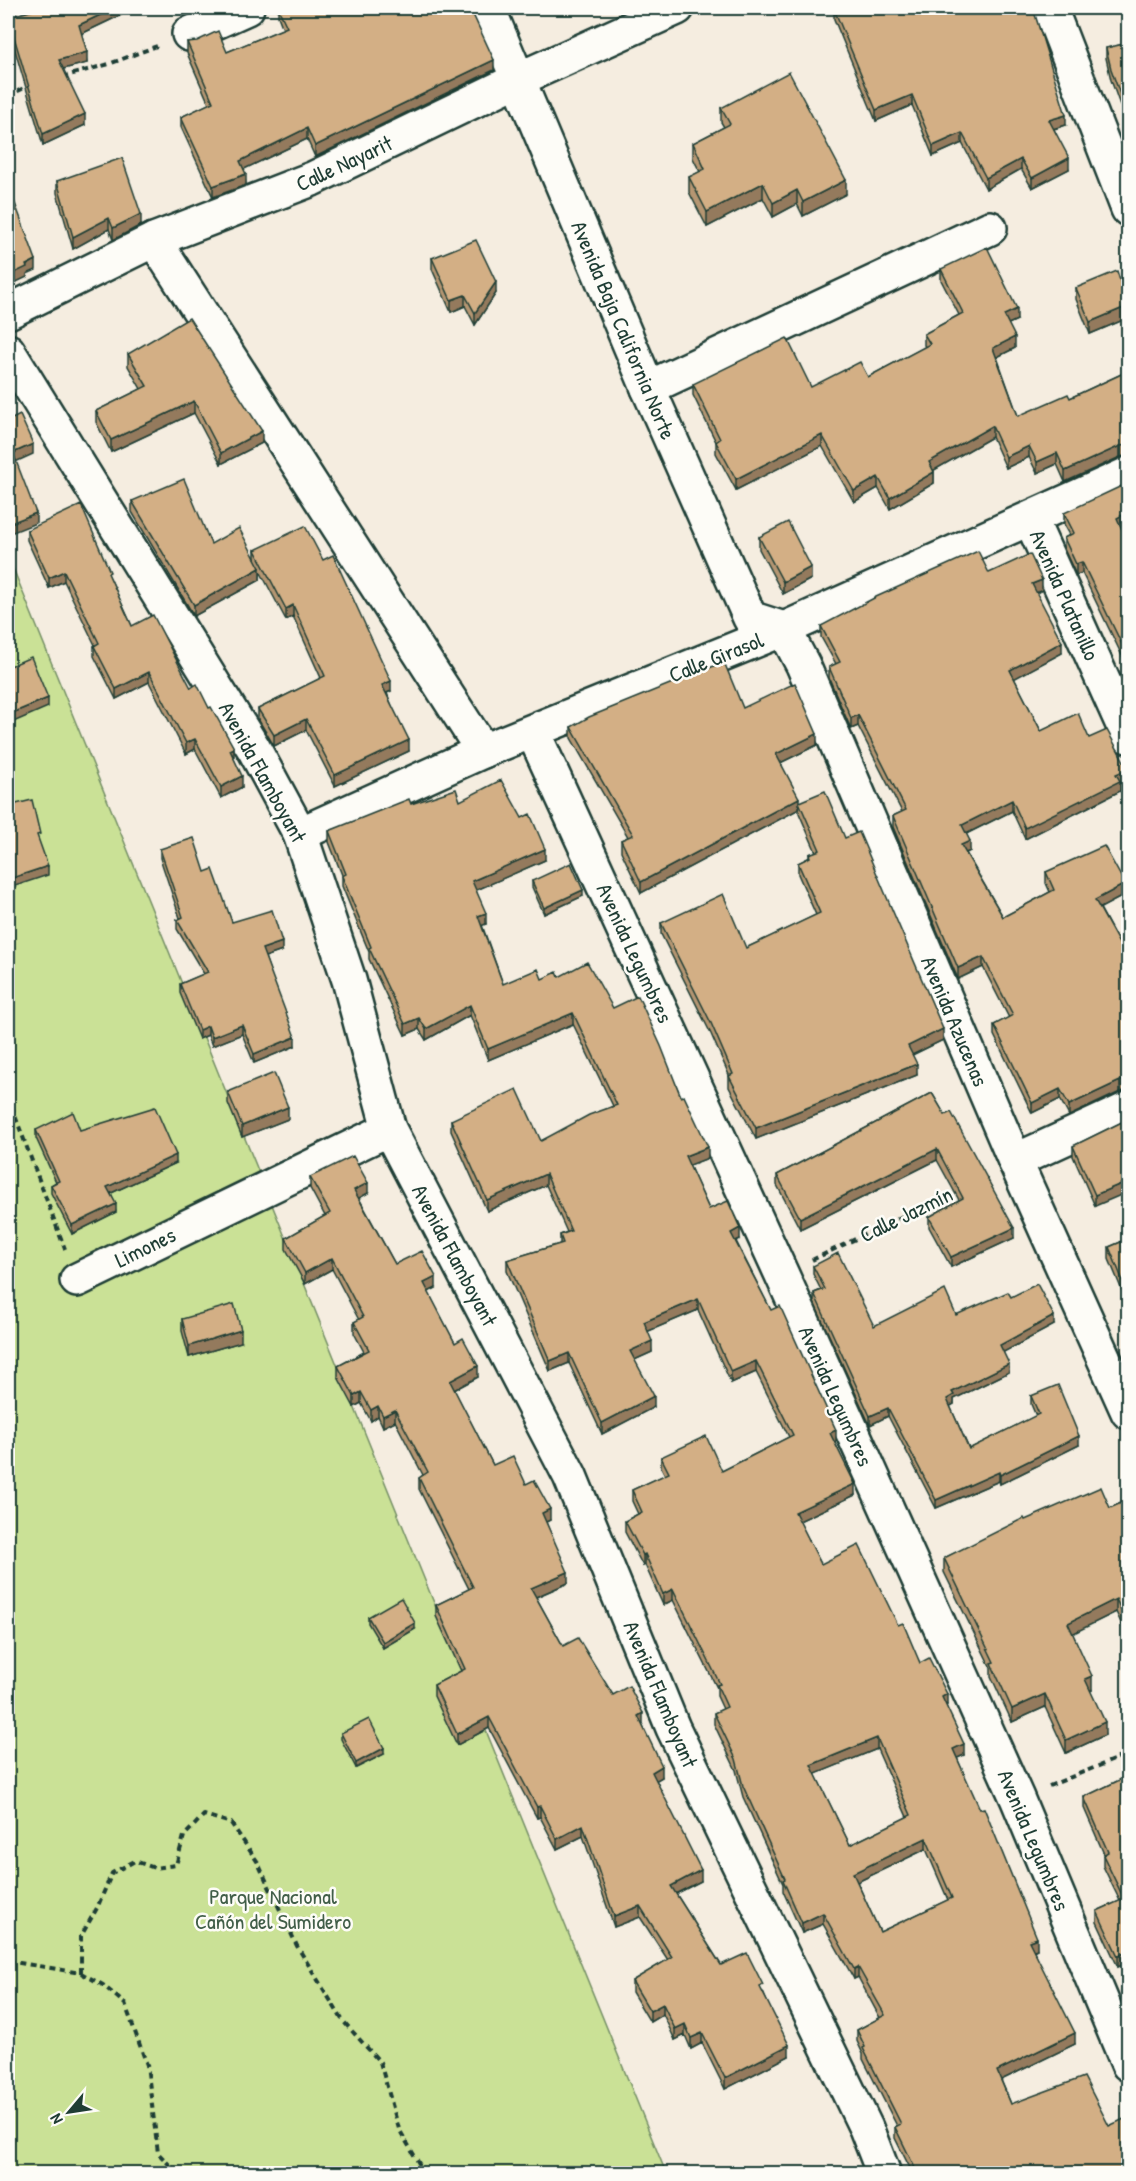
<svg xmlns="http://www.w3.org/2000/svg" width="1136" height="2181" viewBox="0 0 1136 2181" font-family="'Patrick Hand',sans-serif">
	<rect width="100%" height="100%" fill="#f5ede0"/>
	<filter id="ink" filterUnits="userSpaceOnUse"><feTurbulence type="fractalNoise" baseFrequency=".0167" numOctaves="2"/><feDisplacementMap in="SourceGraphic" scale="12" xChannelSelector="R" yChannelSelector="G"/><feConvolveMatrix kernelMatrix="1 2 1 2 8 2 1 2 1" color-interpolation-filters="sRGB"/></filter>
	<g filter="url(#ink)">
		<!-- green -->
		<polygon fill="#cae196" stroke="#748f65" stroke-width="1.5" points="8,556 666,2173 8,2173"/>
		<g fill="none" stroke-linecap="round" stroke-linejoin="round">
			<defs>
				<g id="street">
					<polyline points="488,8 648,388 750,618 784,629 803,665 1015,1161 1128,1412"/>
					<polyline points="1050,8 1128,209"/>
					<polyline points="189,34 247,8"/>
					<polyline points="154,240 483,751"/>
					<polyline points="8,312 154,240 312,179 519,79 677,8"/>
					<polyline points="8,351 254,749 300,834 349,980 389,1129 570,1476 673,1728 866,2128 884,2174"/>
					<polyline points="648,388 990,228"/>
					<polyline points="1031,520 1128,736"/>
					<polyline points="533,732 782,1275 1017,1798 1128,2064"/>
					<polyline points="300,834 483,751 784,629 1128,474"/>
					<polyline points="1015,1161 1128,1109"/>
					<polyline points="77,1280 389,1129"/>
				</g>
			</defs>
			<!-- street casing -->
			<use href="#street" stroke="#1f3d34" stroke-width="38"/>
			<!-- path -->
			<g stroke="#1f3d34" stroke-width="4" stroke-dasharray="6 4.5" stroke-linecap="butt">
				<polyline points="62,77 109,64 157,46"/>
				<polyline points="8,96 28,86"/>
				<polyline points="8,1097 65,1249"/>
				<polyline points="812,1260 957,1190"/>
				<polyline points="1049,1786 1128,1754"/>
				<polyline points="8,1961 81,1973 103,1985 125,2004 147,2065 158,2153 178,2174"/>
				<polyline points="81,1973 81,1936 97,1908 112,1873 135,1861 155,1868 176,1865 184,1836 204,1815 231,1823 257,1861 297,1946 343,2021 380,2062 399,2129 425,2174"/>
			</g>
			<!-- street -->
			<use href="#street" stroke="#fdfcf7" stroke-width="33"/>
		</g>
		<!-- wall -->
		<g fill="#b59672" stroke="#1f3d34" stroke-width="1.5" fill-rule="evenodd">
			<polygon points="29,8 121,8 121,15 81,34 87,63 63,69 85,125 43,145 8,27 8,17 30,11"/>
			<polygon points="278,8 470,8 494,70 315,157 307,139 244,169 246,185 213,197 181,127 181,117 209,104 187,53 187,42 227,52 283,29 278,16"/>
			<polygon points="834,9 1066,125 1054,129 1069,169 1032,188 1021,169 986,189 962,143 933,156 912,105 876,121 834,19"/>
			<polygon points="1128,43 1121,108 1111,80 1106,58 1106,48"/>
			<polygon points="721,108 846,194 803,216 797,204 773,217 763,198 707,227 689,192 689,177 700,172 693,158 693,143 724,127 721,122"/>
			<polygon points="57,181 141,225 113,240 109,229 73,249 57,193"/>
			<polygon points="432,258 496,293 475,325 465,306 451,312 432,269"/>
			<polygon points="941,269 1017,320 1008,324 1015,348 997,357 1018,416 1070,398 1128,371 1128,455 1120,457 1065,482 1057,464 1037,473 1029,457 1006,468 992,437 934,470 934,483 890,509 878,488 854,502 822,446 736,490 716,453 716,442 693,395 693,384 811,387 868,377 925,347 924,345 924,334 959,315 941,280"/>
			<polygon points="1076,288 1128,318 1090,334 1076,299"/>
			<polygon points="128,354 262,443 221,464 194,413 111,452 96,422 96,411 141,389 128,366"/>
			<polygon points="132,501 211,544 255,559 255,550 391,691 387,693 409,751 335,786 306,730 274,746 258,719 258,709 321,678 293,616 286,620 260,571 260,580 194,616 132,512"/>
			<polygon points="1064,513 1121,527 1128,543 1128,668 1082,573 1076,575 1064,549 1064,538 1070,535 1064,524"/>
			<polygon points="27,530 110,578 132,626 191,688 234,759 242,787 221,798 195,749 186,754 149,682 116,699 94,656 94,646 95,645 64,581 49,588 27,540"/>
			<polygon points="759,537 811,579 783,594 759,549"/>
			<polygon points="989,573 1042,590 1036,593 1062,653 1014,678 1041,731 1089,738 1128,779 1120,783 1120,791 1025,839 1012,811 966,834 970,851 966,853 1003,917 1050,892 1046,883 1046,872 1125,895 1100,908 1121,947 1128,944 1128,1090 1120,1092 1069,1116 1060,1099 1032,1113 994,1035 994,1025 1009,1018 983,967 958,979 893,827 893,816 902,812 858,726 851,729 829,678 829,667 836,664 821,637 821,626"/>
			<polygon points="743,708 817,745 780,763 799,809 641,893 621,851 621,840 628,837 571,738 571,727"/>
			<path d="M 460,801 L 545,860 L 476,890 L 486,924 L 482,925 L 503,984 L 559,977 L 613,1008 L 681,1097 L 708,1158 L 689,1165 L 709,1209 L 740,1239 L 736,1241 L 836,1441 L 835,1442 L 855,1495 L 799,1521 L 821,1564 L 898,1625 L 920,1663 L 947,1705 L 946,1706 L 964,1755 L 957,1758 L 1037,1949 L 1034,1951 L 1075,2044 L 1001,2080 L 1011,2104 L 1128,2174 L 913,2174 L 895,2138 L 895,2127 L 897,2126 L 863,2059 L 863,2054 L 857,2041 L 857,2030 L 880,2018 L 858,1977 L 854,1979 L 823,1924 L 802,1933 L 783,1891 L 783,1884 L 743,1797 L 736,1770 L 714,1724 L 714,1713 L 723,1709 L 717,1696 L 717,1688 L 673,1600 L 663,1605 L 645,1565 L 643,1566 L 625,1532 L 625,1521 L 638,1514 L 632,1501 L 632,1490 L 665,1475 L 661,1467 L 661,1457 L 722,1471 L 789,1437 L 756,1372 L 731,1383 L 698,1310 L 648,1331 L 652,1352 L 634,1360 L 654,1407 L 602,1434 L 569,1363 L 550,1371 L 507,1271 L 507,1260 L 560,1244 L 560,1235 L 567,1232 L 546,1185 L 487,1211 L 451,1131 L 451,1120 L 541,1141 L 613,1106 L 573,1024 L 488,1060 L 470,1015 L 426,1040 L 419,1029 L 405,1035 L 369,959 L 369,952 L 342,886 L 342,875 L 329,842 L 329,831 L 411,804 ZM 877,1749 L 907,1817 L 850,1845 L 815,1774 ZM 926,1849 L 948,1900 L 880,1932 L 857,1882 Z"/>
			<polygon points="799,802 845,838 943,1040 912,1055 917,1075 756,1139 729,1087 729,1075 711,1034 661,934 661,923 746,948 816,915 798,874 798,863 809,858 809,854 816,852 799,813"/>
			<polygon points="160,849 205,872 232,922 282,951 265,957 295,1046 254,1063 242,1034 212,1046 208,1035 199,1039 180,993 180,984 204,974 177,929 177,920 180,918 160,858"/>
			<polygon points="532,881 583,896 544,914 532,887"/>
			<polygon points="228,1092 288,1119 242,1137 228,1103"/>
			<polygon points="932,1093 1014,1238 951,1267 929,1227 929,1217 959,1200 937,1160 800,1229 777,1185 777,1175"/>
			<polygon points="1128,1119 1095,1206 1073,1156 1073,1146"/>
			<polygon points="36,1130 80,1130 176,1163 111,1193 116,1212 72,1234 51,1193 51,1185 56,1182 36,1138"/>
			<polygon points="310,1177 368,1193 359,1198 395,1264 436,1288 428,1292 455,1343 478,1377 454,1390 493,1465 526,1484 550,1520 546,1522 568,1583 536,1597 563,1646 643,1724 642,1724 662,1777 656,1780 701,1881 676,1894 721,1965 763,1992 789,2056 725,2089 702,2043 691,2049 685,2035 675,2040 663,2014 650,2022 632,1992 632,1981 668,1960 640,1917 614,1927 583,1836 557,1849 540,1817 537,1818 523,1792 489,1728 457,1745 434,1696 434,1685 461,1671 436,1616 436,1605 469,1589 419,1489 419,1478 423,1475 395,1421 383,1427 378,1416 371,1421 361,1403 354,1407 338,1377 338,1366 364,1352 354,1333 354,1322 359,1320 332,1269 305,1284 286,1249 286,1238 325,1216 310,1188"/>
			<polygon points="1128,1239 1128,1305 1109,1259 1109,1247"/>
			<polygon points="813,1266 874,1326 956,1315 1011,1297 1054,1325 1003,1352 1009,1372 954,1399 954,1404 950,1406 969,1449 1036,1416 1031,1404 1031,1396 1079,1445 1000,1484 999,1481 936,1508 888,1416 870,1425 814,1302 814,1293 821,1290 813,1274"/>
			<polygon points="182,1319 241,1342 189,1357 182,1331"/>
			<polygon points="1128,1500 1128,1638 1116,1612 1072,1633 1092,1690 1090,1690 1105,1735 1066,1753 1045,1707 1012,1722 991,1676 991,1668 944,1572 944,1558 1025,1520 1110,1508"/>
			<polygon points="368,1617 415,1629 383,1648 368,1623"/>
			<polygon points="341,1733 384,1754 356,1768 341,1739"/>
			<polygon points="1128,1776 1128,1962 1118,1967 1097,1922 1097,1911 1120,1901 1103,1866 1103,1855 1104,1854 1084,1808 1084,1797"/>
		</g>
		<!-- shaded-wall -->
		<g fill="#947a5d" stroke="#1f3d34" stroke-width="1.5">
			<polygon points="115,8 121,8 121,15 79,35 79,25"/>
			<polygon points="194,8 202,8 194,11"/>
			<polygon points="87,52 87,63 59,70 59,60"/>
			<polygon points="494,60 494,70 315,157 315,146"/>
			<polygon points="912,95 912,105 876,121 876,110"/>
			<polygon points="1128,96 1128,106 1121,108 1121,97"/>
			<polygon points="85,114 85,125 43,145 43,134"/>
			<polygon points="1066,115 1066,125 1049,130 1049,120"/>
			<polygon points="307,128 307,139 240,171 240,161"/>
			<polygon points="962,133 962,143 933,156 933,146"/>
			<polygon points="1069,158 1069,169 1032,188 1032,178"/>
			<polygon points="1021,159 1021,169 986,189 986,178"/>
			<polygon points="246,174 246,185 213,197 213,186"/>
			<polygon points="846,180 846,194 803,216 803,202"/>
			<polygon points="763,183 763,198 707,227 707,212"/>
			<polygon points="797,190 797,204 773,217 773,203"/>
			<polygon points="141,214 141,225 113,240 113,228"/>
			<polygon points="109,218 109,229 73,249 73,237"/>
			<polygon points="36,260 36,270 27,274 27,277 8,286 8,276"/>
			<polygon points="496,282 496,293 475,325 475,313"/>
			<polygon points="465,295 465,306 451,312 451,300"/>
			<polygon points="1128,306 1128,318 1090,334 1090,322"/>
			<polygon points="1017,309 1017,320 1004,326 1004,315"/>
			<polygon points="1015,337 1015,348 993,359 993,348"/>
			<polygon points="194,401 194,413 111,452 111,440"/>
			<polygon points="992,426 992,437 929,473 929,462"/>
			<polygon points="262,431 262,443 221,464 221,453"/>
			<polygon points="822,435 822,446 736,490 736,479"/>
			<polygon points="33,444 33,454 13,463 13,453"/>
			<polygon points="1029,446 1029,457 1006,468 1006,457"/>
			<polygon points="1120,446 1120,457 1065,482 1065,471"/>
			<polygon points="1057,453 1057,464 1037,473 1037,462"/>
			<polygon points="934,472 934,483 890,509 890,498"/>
			<polygon points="878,477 878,488 854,502 854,491"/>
			<polygon points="1128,512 1128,523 1117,529 1117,518"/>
			<polygon points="36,513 36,523 8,534 8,524"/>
			<polygon points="1082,562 1082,573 1076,575 1076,564"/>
			<polygon points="811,567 811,579 783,594 783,582"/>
			<polygon points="260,568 260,580 194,616 194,605"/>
			<polygon points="64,571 64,581 49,588 49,578"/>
			<polygon points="1042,580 1042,590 1032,595 1032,584"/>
			<polygon points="293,605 293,616 286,620 286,609"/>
			<polygon points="1062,642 1062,653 1010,681 1010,670"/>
			<polygon points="149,672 149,682 116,699 116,689"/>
			<polygon points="391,681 391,691 382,695 382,685"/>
			<polygon points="48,698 48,707 11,723 11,726 8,727 8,718 10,714"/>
			<polygon points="858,715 858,726 851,729 851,718"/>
			<polygon points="306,719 306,730 274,746 274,735"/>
			<polygon points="817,734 817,745 776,765 776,754"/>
			<polygon points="195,739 195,749 186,754 186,743"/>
			<polygon points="409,740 409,751 335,786 335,775"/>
			<polygon points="234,748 234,759 230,750"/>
			<polygon points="1128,769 1128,779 1120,783 1120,791 1025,839 1025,828 1116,774"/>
			<polygon points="242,776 242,787 221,798 221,787"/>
			<polygon points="799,798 799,809 641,893 641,882"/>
			<polygon points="1012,800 1012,811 962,836 962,825"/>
			<polygon points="970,841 970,851 961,855 961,845"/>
			<polygon points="545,849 545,860 472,892 472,881"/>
			<polygon points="48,866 48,875 9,888 9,879"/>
			<polygon points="1125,884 1125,895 1095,911 1095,900"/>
			<polygon points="583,890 583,896 544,914 544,908"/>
			<polygon points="486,913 486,924 478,927 478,916"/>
			<polygon points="282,942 282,951 262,958 262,949"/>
			<polygon points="983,957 983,967 958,979 958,968"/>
			<polygon points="470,1005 470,1015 426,1040 426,1029"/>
			<polygon points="573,1013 573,1024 488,1060 488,1049"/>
			<polygon points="419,1018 419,1029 405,1035 405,1024"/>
			<polygon points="242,1025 242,1034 212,1046 212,1037"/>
			<polygon points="208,1026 208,1035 199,1039 199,1030"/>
			<polygon points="943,1029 943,1040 908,1057 908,1046"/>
			<polygon points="295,1037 295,1046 254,1063 254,1054"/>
			<polygon points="917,1064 917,1075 756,1139 756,1128"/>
			<polygon points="1120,1081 1120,1092 1069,1116 1069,1105"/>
			<polygon points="1060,1089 1060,1099 1032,1113 1032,1103"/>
			<polygon points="288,1107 288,1119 242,1137 242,1126"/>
			<polygon points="708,1147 708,1158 685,1167 685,1156"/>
			<polygon points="937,1149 937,1160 800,1229 800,1218"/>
			<polygon points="176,1155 176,1163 107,1195 107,1187"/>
			<polygon points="546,1174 546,1185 487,1211 487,1200"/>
			<polygon points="1128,1181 1128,1192 1095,1206 1095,1195"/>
			<polygon points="368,1183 368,1193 354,1201 354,1190"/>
			<polygon points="116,1204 116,1212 72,1234 72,1225"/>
			<polygon points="740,1228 740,1239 731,1243 731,1233"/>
			<polygon points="1014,1228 1014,1238 951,1267 951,1257"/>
			<polygon points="332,1258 332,1269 305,1284 305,1273"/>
			<polygon points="436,1277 436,1288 424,1294 424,1283"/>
			<polygon points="698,1299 698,1310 644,1333 644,1322"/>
			<polygon points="1054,1316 1054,1325 1000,1354 1000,1345"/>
			<polygon points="241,1330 241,1342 189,1357 189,1346"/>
			<polygon points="652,1341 652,1352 630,1362 630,1351"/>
			<polygon points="569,1353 569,1363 550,1371 550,1361"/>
			<polygon points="756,1361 756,1372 731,1383 731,1372"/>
			<polygon points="1009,1364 1009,1372 954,1399 954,1404 947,1408 947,1399 952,1392"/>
			<polygon points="478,1366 478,1377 450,1392 450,1381"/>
			<polygon points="361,1392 361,1403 354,1407 354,1396"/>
			<polygon points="654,1396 654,1407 602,1434 602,1423"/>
			<polygon points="378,1406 378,1416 371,1421 371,1410"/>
			<polygon points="888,1408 888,1416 870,1425 870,1416"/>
			<polygon points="395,1410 395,1421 383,1427 383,1416"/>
			<polygon points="836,1430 836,1441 830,1444 830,1433"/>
			<polygon points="1079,1436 1079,1445 1000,1484 1000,1475"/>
			<polygon points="999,1472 999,1481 936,1508 936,1500"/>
			<polygon points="855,1484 855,1495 795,1523 795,1512"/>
			<polygon points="550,1509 550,1520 542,1524 542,1513"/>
			<polygon points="645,1554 645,1565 643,1566 643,1555"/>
			<polygon points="568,1572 568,1583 531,1599 531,1588"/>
			<polygon points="673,1589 673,1600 663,1605 663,1594"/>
			<polygon points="1116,1599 1116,1612 1068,1636 1068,1623"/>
			<polygon points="415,1623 415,1629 383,1648 383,1642"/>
			<polygon points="1092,1676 1092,1690 1085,1692 1085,1679"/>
			<polygon points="947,1694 947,1705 942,1708 942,1697"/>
			<polygon points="1045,1694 1045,1707 1012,1722 1012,1709"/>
			<polygon points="643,1713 643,1724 638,1727 638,1716"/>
			<polygon points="489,1717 489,1728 457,1745 457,1734"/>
			<polygon points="1105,1722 1105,1735 1066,1753 1066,1740"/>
			<polygon points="877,1738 877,1749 811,1776 811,1765"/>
			<polygon points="964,1744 964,1755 953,1760 953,1749"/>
			<polygon points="384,1748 384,1754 356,1768 356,1763"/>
			<polygon points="662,1766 662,1777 652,1783 652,1772"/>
			<polygon points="540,1806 540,1817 537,1818 537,1807"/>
			<polygon points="583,1825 583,1836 557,1849 557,1839"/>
			<polygon points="926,1838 926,1849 853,1884 853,1873"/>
			<polygon points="701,1870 701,1881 671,1896 671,1886"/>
			<polygon points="640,1906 640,1917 614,1927 614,1916"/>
			<polygon points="823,1913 823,1924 802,1933 802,1923"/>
			<polygon points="1037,1938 1037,1949 1029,1952 1029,1941"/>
			<polygon points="1128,1951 1128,1962 1118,1967 1118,1956"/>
			<polygon points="858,1967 858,1977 854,1979 854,1969"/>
			<polygon points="663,2004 663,2014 650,2022 650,2011"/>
			<polygon points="685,2024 685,2035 675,2040 675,2029"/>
			<polygon points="702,2033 702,2043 691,2049 691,2038"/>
			<polygon points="1075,2033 1075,2044 997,2082 997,2071"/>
			<polygon points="789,2045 789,2056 725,2089 725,2078"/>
		</g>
		<!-- building -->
		<g fill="#d3af85" stroke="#1f3d34" stroke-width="1.5" fill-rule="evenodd">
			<polygon points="33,8 115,8 79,25 87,52 59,60 85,114 43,134 8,17 34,10"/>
			<polygon points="278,8 470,8 494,60 315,146 307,128 240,161 246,174 213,186 181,117 213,102 187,42 197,41 218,31 227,52 287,27"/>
			<polygon points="837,8 1033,8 1066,115 1049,120 1069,158 1032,178 1021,159 986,178 962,133 933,146 912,95 876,110 834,9"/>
			<polygon points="1128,43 1128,96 1121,97 1111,69 1106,48"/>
			<polygon points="789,72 846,180 803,202 797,190 773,203 763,183 707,212 689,177 705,169 693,143 730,124 721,108"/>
			<polygon points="122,158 141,214 113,228 109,218 73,237 57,181"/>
			<polygon points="13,198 36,260 26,265 27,267 8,276 8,200"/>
			<polygon points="476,240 496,282 475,313 465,295 451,300 432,258"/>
			<polygon points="987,247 1017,309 1004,315 1015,337 993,348 1018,416 1068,394 1070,398 1128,371 1128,445 1120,446 1065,471 1057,453 1037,462 1029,446 1006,457 992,426 929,462 934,472 890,498 878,477 854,491 822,435 736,479 716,442 720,439 693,384 787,338 811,387 860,362 868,377 930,344 924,334 963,313 941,269"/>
			<polygon points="1117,271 1128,306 1090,322 1076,288"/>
			<polygon points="189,318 262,431 221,453 194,401 111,440 96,411 147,386 128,354"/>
			<polygon points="20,415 33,444 13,453 36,513 8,524 8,421"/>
			<polygon points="184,479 211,544 239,528 260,568 194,605 132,501"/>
			<polygon points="1128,483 1128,512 1117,518 1128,543 1128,657 1082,562 1076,564 1064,538 1074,533 1064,513"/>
			<polygon points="81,505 110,572 108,573 132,626 153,615 191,688 197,684 209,708 211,707 234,748 230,750 242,776 221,787 195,739 186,743 149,672 116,689 94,646 99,643 64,571 49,578 27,530"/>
			<polygon points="788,522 811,567 783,582 759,537"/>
			<polygon points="305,526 323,560 333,555 391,681 382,685 409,740 335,775 306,719 274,735 258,709 325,676 293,605 286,609 255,550"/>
			<polygon points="978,551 989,573 1030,554 1042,580 1032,584 1062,642 1010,670 1041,731 1078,713 1089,738 1107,730 1128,769 1116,774 1120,781 1025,828 1012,800 962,825 970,841 961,845 1003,917 1054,890 1046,872 1104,846 1125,884 1095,900 1121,947 1128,944 1128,1080 1120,1081 1069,1105 1060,1089 1032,1103 994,1025 1013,1015 983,957 958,968 893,816 906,810 858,715 851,718 829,667 840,662 821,626 876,597"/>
			<polygon points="31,657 48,698 10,714 11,716 8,718 8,667"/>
			<polygon points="724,662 743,708 795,683 817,734 776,754 799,798 641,882 621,840 633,835 571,727 589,717"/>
			<path d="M 501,780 L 522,818 L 530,814 L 545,849 L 472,881 L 486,913 L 478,916 L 503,984 L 538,969 L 542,979 L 557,972 L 559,977 L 587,962 L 613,1008 L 638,996 L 661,1046 L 681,1097 L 684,1096 L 708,1147 L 685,1156 L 709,1209 L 728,1201 L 740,1228 L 731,1233 L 771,1310 L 780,1306 L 836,1430 L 830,1433 L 855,1484 L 795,1512 L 821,1564 L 859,1545 L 898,1625 L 903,1623 L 920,1663 L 929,1658 L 947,1694 L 942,1697 L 964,1744 L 953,1749 L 980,1809 L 984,1808 L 1037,1938 L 1029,1941 L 1075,2033 L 997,2071 L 1011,2104 L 1084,2077 L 1109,2126 L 1126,2118 L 1128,2122 L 1128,2174 L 918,2174 L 895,2127 L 901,2124 L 863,2048 L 865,2047 L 857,2030 L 885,2015 L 858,1967 L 854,1969 L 823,1913 L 802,1923 L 783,1880 L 785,1879 L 743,1786 L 736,1759 L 714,1713 L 727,1707 L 717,1685 L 720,1684 L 673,1589 L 663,1594 L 645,1554 L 643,1555 L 625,1521 L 642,1512 L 632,1490 L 669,1473 L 661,1457 L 706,1436 L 722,1471 L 793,1435 L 756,1361 L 731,1372 L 698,1299 L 644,1322 L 652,1341 L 630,1351 L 654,1396 L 602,1423 L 569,1353 L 550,1361 L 507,1260 L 563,1243 L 560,1235 L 571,1231 L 546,1174 L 487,1200 L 451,1120 L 517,1089 L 541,1141 L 589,1115 L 617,1105 L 573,1013 L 488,1049 L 470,1005 L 426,1029 L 419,1018 L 405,1024 L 369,948 L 371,947 L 342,876 L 346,874 L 329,831 L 409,799 L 411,804 L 456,789 L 460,801 ZM 877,1738 L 911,1815 L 850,1845 L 811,1765 ZM 926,1838 L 952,1898 L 880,1932 L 853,1873 Z"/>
			<polygon points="825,791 845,838 859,832 943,1029 908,1046 917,1064 756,1128 729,1076 733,1074 711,1023 661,923 723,894 746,948 820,913 798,863 810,857 809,854 820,850 799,802"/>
			<polygon points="32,800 40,834 37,835 48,866 9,879 8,875 8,806"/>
			<polygon points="194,838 205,872 213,869 232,922 272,910 282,942 262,949 295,1037 254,1054 242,1025 212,1037 208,1026 199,1030 180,984 208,972 177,920 183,917 160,849"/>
			<polygon points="571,863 583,890 544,908 532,881"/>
			<polygon points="274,1073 288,1107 242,1126 228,1092"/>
			<polygon points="932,1093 945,1115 951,1112 1014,1228 951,1257 929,1217 963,1198 937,1149 800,1218 777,1175"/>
			<polygon points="155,1107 176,1155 107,1187 116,1204 72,1225 51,1185 59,1181 36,1130 73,1112 80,1130"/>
			<polygon points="1128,1119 1128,1181 1095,1195 1073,1146"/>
			<polygon points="353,1156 368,1183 354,1190 395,1264 422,1251 436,1277 424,1283 455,1343 463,1338 478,1366 450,1381 493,1465 513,1456 526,1484 534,1480 550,1509 542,1513 568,1572 531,1588 563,1646 578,1638 613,1695 629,1686 643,1713 638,1716 662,1766 652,1772 701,1870 671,1886 721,1965 747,1953 763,1985 760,1987 789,2045 725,2078 702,2033 691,2038 685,2024 675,2029 663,2004 650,2011 632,1981 672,1957 640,1906 614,1916 583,1825 557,1839 540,1806 537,1807 523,1781 489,1717 457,1734 434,1685 465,1669 436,1605 473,1587 419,1478 428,1472 395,1410 383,1416 378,1406 371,1410 361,1392 354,1396 338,1366 369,1350 354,1322 363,1317 332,1258 305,1273 286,1238 330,1213 310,1177"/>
			<polygon points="1128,1239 1128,1293 1109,1247"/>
			<polygon points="838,1253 874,1326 945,1290 956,1315 1008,1292 1011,1297 1037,1284 1054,1316 1000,1345 1009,1364 952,1392 954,1395 947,1399 969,1449 1039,1414 1031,1396 1058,1385 1079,1436 1000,1475 999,1472 936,1500 888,1408 870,1416 814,1293 825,1289 813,1266"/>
			<polygon points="234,1304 241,1330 189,1346 182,1319"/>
			<polygon points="1101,1487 1110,1508 1128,1500 1128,1625 1116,1599 1068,1623 1092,1676 1085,1679 1105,1722 1066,1740 1045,1694 1012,1709 991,1663 994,1662 944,1558 1024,1518 1025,1520"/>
			<polygon points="401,1598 415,1623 383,1642 368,1617"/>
			<polygon points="369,1719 384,1748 356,1763 341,1733"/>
			<polygon points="1128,1776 1128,1951 1118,1956 1097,1911 1124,1899 1103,1855 1108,1852 1084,1797"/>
		</g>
	</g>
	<g text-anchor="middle" stroke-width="5" stroke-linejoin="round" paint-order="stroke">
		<!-- street labels -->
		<g font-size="22" fill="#1f3d34" stroke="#fdfcf7">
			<text transform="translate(344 163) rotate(-25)" y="8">Calle Nayarit</text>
			<text transform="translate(624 330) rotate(67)" y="8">Avenida Baja California Norte</text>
			<text transform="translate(1065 595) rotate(66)" y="8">Avenida Platanillo</text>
			<text transform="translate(716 657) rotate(-22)" y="8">Calle Girasol</text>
			<text transform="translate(263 772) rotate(61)" y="8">Avenida Flamboyant</text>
			<text transform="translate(635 953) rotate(65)" y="8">Avenida Legumbres</text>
			<text transform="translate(955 1021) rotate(67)" y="8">Avenida Azucenas</text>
			<text transform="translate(906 1214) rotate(-26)" y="8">Calle Jazmín</text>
			<text transform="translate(145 1247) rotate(-26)" y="8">Limones</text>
			<text transform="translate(455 1255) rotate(62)" y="8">Avenida Flamboyant</text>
			<text transform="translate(836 1396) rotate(66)" y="8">Avenida Legumbres</text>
			<text transform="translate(661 1694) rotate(67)" y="8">Avenida Flamboyant</text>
			<text transform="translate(1034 1840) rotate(67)" y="8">Avenida Legumbres</text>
		</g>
		<!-- park labels -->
		<g font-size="22" fill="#415e48" stroke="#fdfcf7">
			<text x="273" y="1904">Parque Nacional<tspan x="273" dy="25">Cañón del Sumidero</tspan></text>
		</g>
	</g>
	<!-- margin -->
	<rect width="1136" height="2181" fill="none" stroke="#fdfcf7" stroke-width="30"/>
	<rect x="15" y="15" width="1106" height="2151" fill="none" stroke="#1f3d34" stroke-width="2" filter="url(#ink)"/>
	<!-- north arrow -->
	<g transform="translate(69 2112) rotate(241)" stroke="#fdfcf7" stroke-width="4.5" paint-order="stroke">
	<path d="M0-4.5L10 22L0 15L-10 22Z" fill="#1f3d34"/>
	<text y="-9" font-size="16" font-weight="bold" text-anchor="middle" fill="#1f3d34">N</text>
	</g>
</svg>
